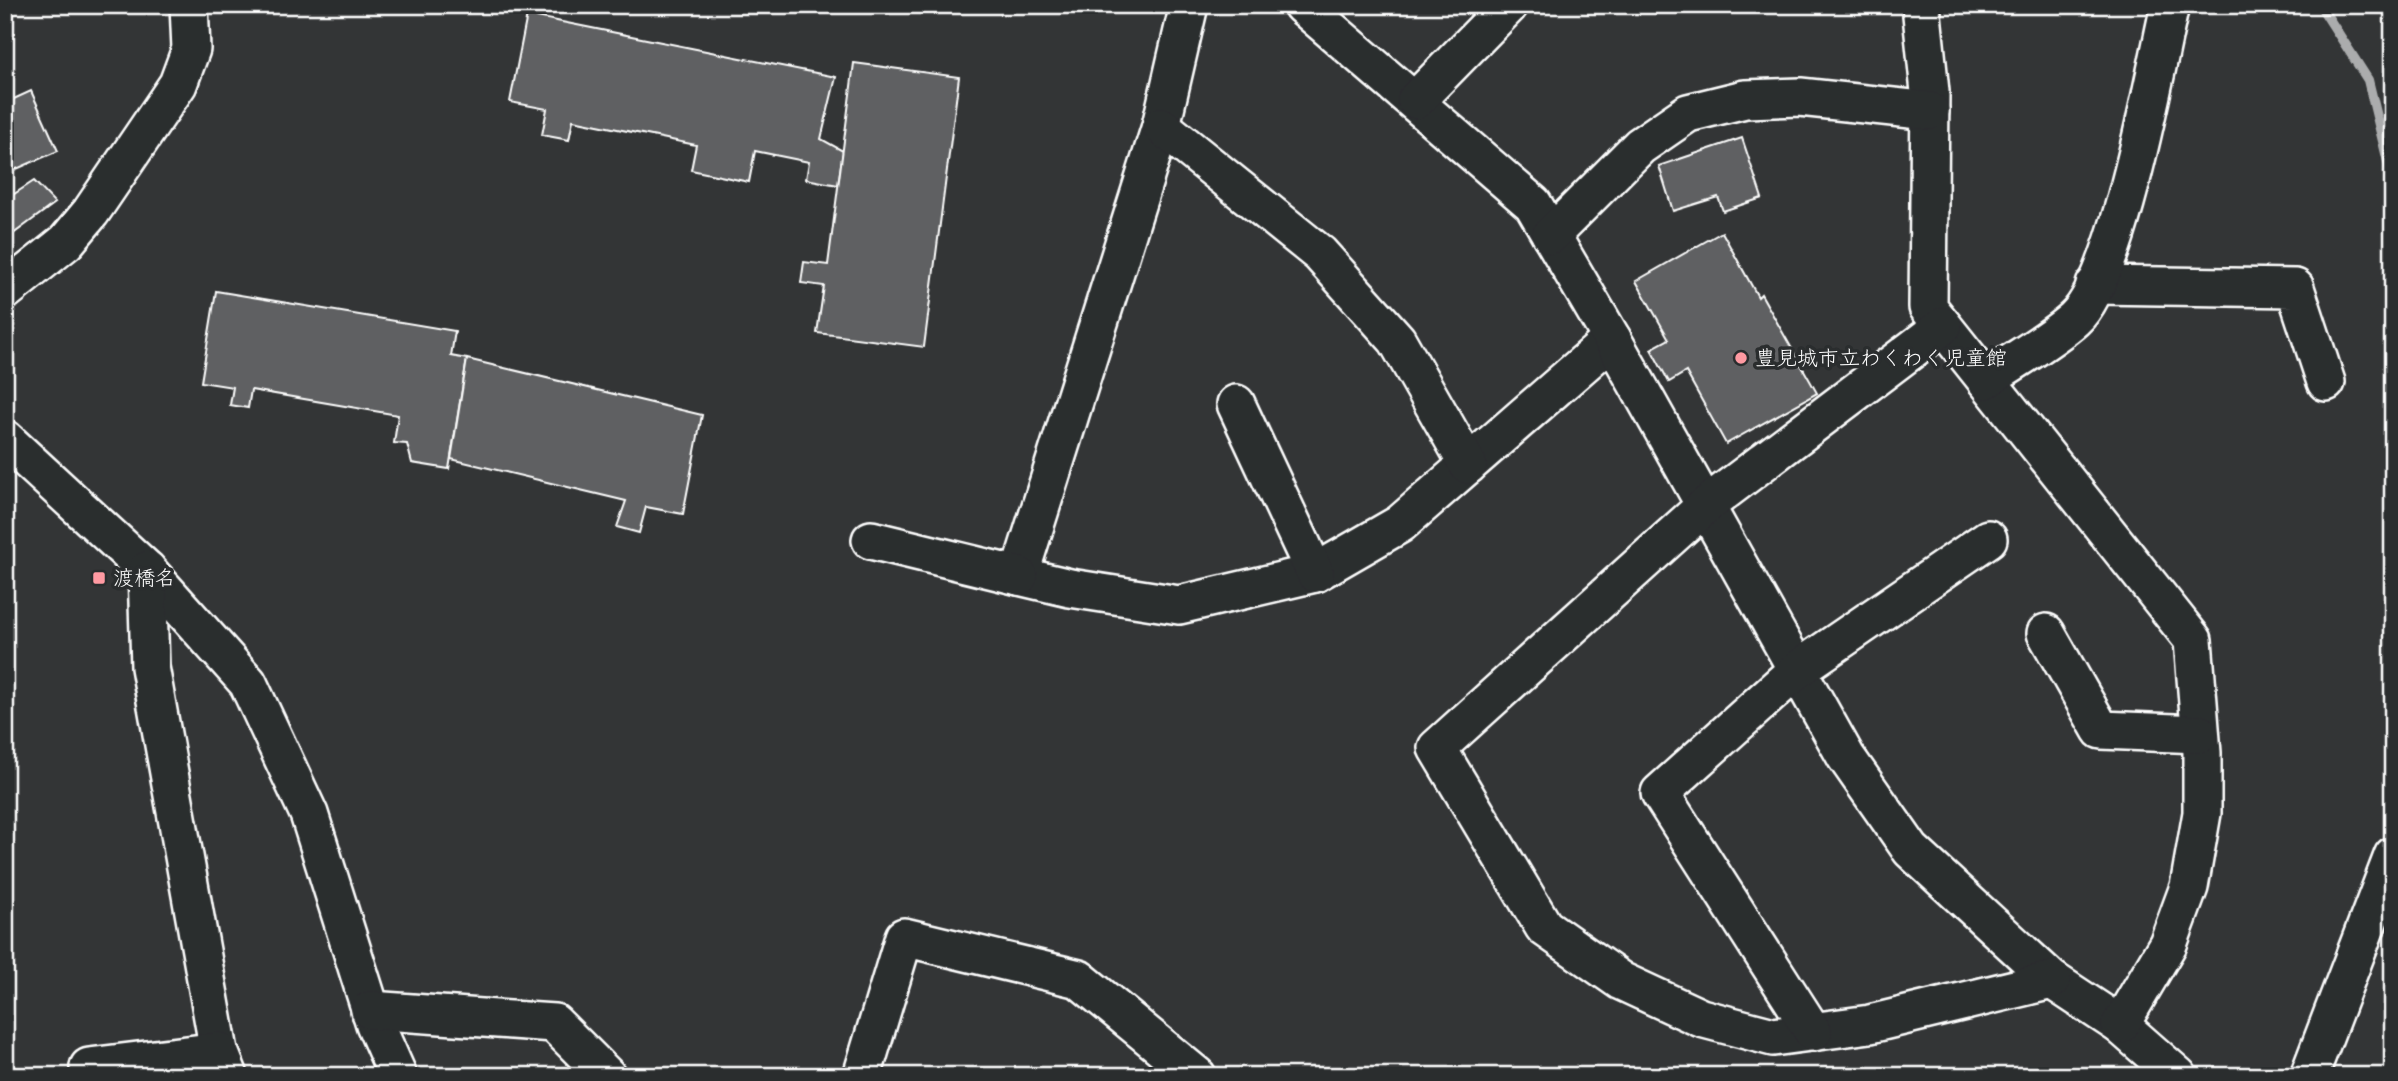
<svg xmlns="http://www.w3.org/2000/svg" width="2398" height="1081" viewBox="0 0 2398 1081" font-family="Sriracha,'Klee One',sans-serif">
	<rect width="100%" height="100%" fill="#333536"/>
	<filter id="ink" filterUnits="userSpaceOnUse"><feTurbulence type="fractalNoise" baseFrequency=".0143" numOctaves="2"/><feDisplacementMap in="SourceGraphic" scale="14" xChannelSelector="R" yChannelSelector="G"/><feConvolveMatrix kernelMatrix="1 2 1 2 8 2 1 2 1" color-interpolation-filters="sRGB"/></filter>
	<g filter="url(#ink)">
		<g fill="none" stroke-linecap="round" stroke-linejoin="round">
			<!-- stream -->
			<polyline stroke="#abacad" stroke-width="10" points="2320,5 2368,80 2393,182"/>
		</g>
		<!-- building -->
		<g fill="#5f6162" stroke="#fff" stroke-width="2">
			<polygon points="527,15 836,77 821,139 843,151 838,185 806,179 809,162 755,151 749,182 691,170 696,145 573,120 569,140 542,135 547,109 510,102"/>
			<polygon points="854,63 959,77 924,347 817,333 824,286 801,283 804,262 828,265"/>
			<polygon points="31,91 58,151 5,174 5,103"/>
			<polygon points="1742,138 1762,198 1723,211 1718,197 1673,211 1659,166"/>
			<polygon points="34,181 55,203 5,240 5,200"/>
			<polygon points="1722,232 1758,297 1761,294 1817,393 1726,444 1686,372 1669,382 1651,349 1669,339 1636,281"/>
			<polygon points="216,291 455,331 451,356 467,359 449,469 412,463 407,444 394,443 398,415 251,390 248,408 230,405 233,387 201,382"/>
			<polygon points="467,359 702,415 683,514 646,507 639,533 617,527 626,501 451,459"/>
		</g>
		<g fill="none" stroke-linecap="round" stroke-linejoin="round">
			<defs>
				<g id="minor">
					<polyline points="1189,5 1161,126 1019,576 1070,588 1179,605 1315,573 1400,524 1612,339"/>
					<polyline points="1302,5 1533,204 1612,339 1846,757 1911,850 2052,980 2120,1025 2178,1076"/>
					<polyline points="1921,5 1930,92 1928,307 2193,640 2202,753 2202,813 2189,887 2168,944 2120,1025"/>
					<polyline points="1416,100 1509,5"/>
					<polyline points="1161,126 1320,254 1397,340 1468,465"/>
					<polyline points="1551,235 1640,146 1688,113 1745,99 1800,97 1930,111"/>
					<polyline points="2095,285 2295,288 2326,382"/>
					<polyline points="5,291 66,242 91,212 178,84 191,49 189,5"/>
					<polyline points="1943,326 1705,506 1437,748 1544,927 1621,981 1701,1018 1773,1037 1870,1024 2052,980"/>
					<path d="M 1986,380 C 2014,360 2048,342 2074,319 C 2119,279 2155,71 2170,5"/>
					<polyline points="1236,404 1315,573"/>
					<polyline points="5,439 147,570 248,683 309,814 375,1024 398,1076"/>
					<polyline points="871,540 1019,576"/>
					<polyline points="147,570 150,667 219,1051 229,1076"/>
					<polyline points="2046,633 2101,730 2200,734"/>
					<polyline points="370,1010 554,1023 607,1076"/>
					<polyline points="1813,1032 1660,793 1797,670 1988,539"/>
					<polyline points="89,1076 89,1067 219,1051"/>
					<polyline points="862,1076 904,937 1079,979 1197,1076"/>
					<polyline points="2309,1076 2393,856"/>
				</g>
			</defs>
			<!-- minor casing -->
			<use href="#minor" stroke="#fff" stroke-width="42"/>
			<!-- minor -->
			<use href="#minor" stroke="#2a2d2e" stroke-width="37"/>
		</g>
	</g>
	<!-- markers -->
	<g fill="#ff9aa2" stroke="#2a2d2e" stroke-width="2.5">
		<circle cx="1741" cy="358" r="7"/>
		<rect x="92" y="571" width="14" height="14" rx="3.5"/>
	</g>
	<g text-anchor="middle" stroke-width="7" stroke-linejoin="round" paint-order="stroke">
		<!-- poi labels -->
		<g font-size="21" fill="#fff" stroke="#2a2d2e" text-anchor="start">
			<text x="1755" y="365">豊見城市立わくわく児童館</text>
			<text x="113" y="585">渡橋名</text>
		</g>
	</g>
	<!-- margin -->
	<rect width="2398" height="1081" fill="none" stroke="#2a2d2e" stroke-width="28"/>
	<rect x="14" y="14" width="2370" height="1053" fill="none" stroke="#fff" stroke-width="2.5" filter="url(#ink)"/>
</svg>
